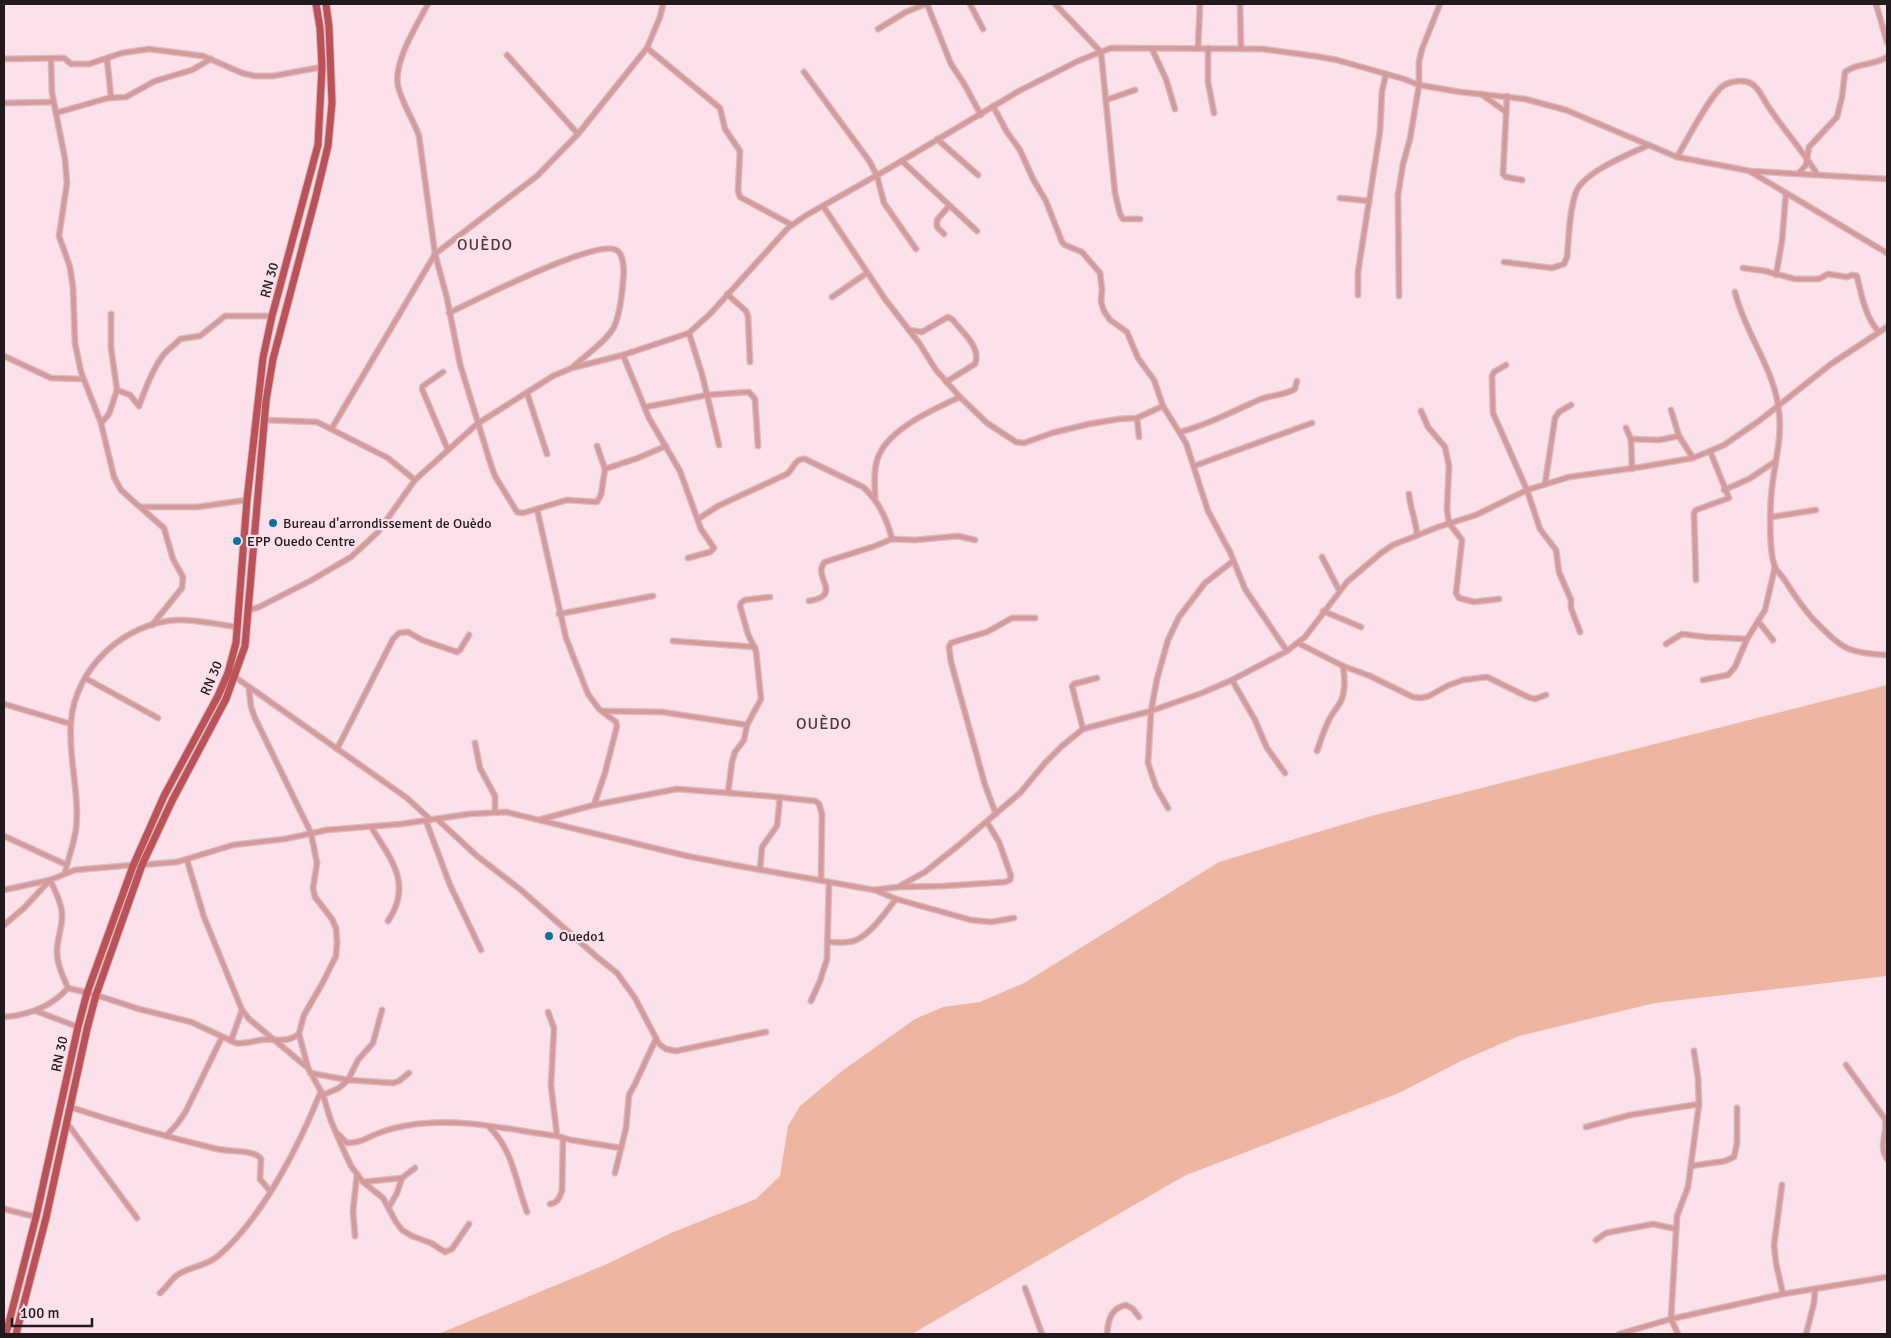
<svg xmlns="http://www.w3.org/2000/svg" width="1891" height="1338" viewBox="0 0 1891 1338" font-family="Signika,sans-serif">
	<rect width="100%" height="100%" fill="#fce1ea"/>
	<!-- green -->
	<polygon fill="#eeb6a0" points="1887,685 1887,976 1655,1003 1519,1036 1461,1061 1399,1093 1184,1176 912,1334 438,1334 607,1264 671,1233 756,1199 780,1176 788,1126 800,1106 842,1071 915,1019 943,1007 980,1002 1024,983 1219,862 1371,816"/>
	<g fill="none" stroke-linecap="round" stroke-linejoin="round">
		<defs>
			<g id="street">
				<path d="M 428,4 C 417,25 393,62 398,86 C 402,103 413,119 419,136 L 435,254 L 447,298 L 460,364 L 491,465 L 495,476 L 517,512 L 523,513 L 567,500 L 597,502 L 601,495 L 605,469 L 597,446"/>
				<polyline points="927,4 951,64 963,82 981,115"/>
				<polyline points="970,4 983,29"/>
				<polyline points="1055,4 1101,52 1115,193 1120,214 1123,219 1140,219"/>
				<polyline points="1240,4 1241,49"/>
				<polyline points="1876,4 1887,42"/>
				<polyline points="878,29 906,12 926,4"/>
				<polyline points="647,48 720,108 725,129 740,151 738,191 740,197 792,225"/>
				<polyline points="1198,48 1200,4"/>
				<polyline points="1208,48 1208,82 1214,113"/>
				<polyline points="1152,49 1166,79 1175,109"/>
				<polyline points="507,55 578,134"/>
				<polyline points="4,59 64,58 71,64 89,64 122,53 149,49 203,56 242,73 255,76 273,76 322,67"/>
				<polyline points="51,59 52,93 65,159 67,183 59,236 70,267 73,287 75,343 81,372 101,423 114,477 121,490 132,500 164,528 173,559 183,577 182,588 152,625"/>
				<polyline points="107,59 111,97"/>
				<polyline points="804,72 870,162 877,176 884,203 916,249"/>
				<polyline points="1481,94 1506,112"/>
				<polyline points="1507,96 1503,174 1506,177 1522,180"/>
				<polyline points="1106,100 1135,90"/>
				<polyline points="4,103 53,102"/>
				<polyline points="993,106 1007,132 1020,150 1033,179 1046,201 1062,242 1065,245 1082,252 1100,273 1102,289 1101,302 1104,311 1110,320 1127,332 1138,358 1154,380 1163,406 1186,443 1208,511 1230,552 1245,589 1287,651"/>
				<polyline points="56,113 108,98 126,97 155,81 192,70 211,59"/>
				<polyline points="937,139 978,175"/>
				<path d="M 1677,157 C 1686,142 1710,95 1723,86 C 1730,81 1744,79 1752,84 C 1760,89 1763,99 1768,106 C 1783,129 1802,150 1817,174"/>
				<polyline points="902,161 977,231"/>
				<polyline points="1751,172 1887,253"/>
				<path d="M 1799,173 L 1806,165 L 1809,147 L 1837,117 L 1842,97 L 1845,72 C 1858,62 1874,66 1887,57"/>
				<polyline points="1340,198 1369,201"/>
				<polyline points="823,206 885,299 919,343 936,370 960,397 987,423 1016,442 1024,443 1052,433 1089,424 1119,419 1137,418 1163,406"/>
				<polyline points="944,234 937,227 937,220 949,206"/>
				<path d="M 1504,262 L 1552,268 L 1564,264 L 1567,257 C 1569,236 1569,212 1576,192 C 1584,172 1629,154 1649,145"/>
				<path d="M 1743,268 L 1765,271 L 1795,279 L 1819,279 L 1828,274 L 1847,277 L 1852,275 L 1857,276 C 1861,294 1866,319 1879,332"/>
				<polyline points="1776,275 1782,241 1786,193"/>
				<path d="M 1735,292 C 1745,334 1775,369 1779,412 C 1782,436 1776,457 1773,480 C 1770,499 1768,549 1775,567 C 1777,571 1781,575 1784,579 C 1793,593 1801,606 1813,619 C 1842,648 1845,653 1887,655"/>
				<polyline points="727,294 746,311 748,316 750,362"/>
				<polyline points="1358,295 1358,272 1380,131 1382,91 1386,74"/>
				<polyline points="1399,296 1398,195 1403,164 1410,139 1419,85 1419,62 1422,49 1440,4"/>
				<polyline points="832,297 867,273"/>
				<path d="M 449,313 C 474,301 595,239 616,250 C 625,254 624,274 623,282 C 622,294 619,316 614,327 C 607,341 584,356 573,367"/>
				<path d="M 909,330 L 922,332 L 948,317 L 953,320 C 962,332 982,348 975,364 L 946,382"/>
				<polyline points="689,333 702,374 719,445"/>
				<polyline points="623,355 649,418 680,471 701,529 714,548 710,552 688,558"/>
				<polyline points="4,356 51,378 83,379"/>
				<polyline points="1506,365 1494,372 1492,376 1493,413 1527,490 1540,529 1556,550 1559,572 1571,600 1571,608 1580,632"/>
				<polyline points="443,372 423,386 422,389 448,450"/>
				<path d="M 117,390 L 130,395 L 139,406 C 144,392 155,363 166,352 C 171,347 176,344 180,339 L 200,336 L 225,316 L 272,316"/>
				<polyline points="527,393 547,454"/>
				<polyline points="646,407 707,395 749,392 755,399 758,446"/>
				<polyline points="1671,410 1679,436 1693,458"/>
				<polyline points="1421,411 1428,427 1445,447 1449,466 1447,509 1449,523 1462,540 1456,593 1459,598 1474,602 1499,599"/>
				<polyline points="1137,418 1139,437"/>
				<polyline points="265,420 317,422 388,458 415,480"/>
				<polyline points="101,423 109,414 117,390 111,348 111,314"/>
				<polyline points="332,428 435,254 537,176 578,134 647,48 660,17 663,4"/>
				<polyline points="1626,428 1631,439 1632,469"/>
				<path d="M 1180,432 C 1208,425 1235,410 1261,399 C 1273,395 1285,395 1295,389 L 1297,381"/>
				<polyline points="1631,439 1659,440 1679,436"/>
				<polyline points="1194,466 1312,423"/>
				<polyline points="605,469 638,458 666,446"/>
				<polyline points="1545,484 1555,418 1559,412 1571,405"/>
				<polyline points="1724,490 1749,479 1776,461"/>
				<path d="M 1409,494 C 1410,508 1416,520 1417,534"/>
				<path d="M 875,498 C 875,485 873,468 879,455 C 891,428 934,409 960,397"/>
				<polyline points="141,507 197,507 247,500"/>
				<polyline points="537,509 566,638 588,694 599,709 616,722 617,726 605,773 594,805"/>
				<polyline points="1771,517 1816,510"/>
				<path d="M 698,519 L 718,506 L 787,474 C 794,468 795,458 805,459 L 863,487 C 879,501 887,519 892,539"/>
				<polyline points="1322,557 1339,590"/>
				<polyline points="1696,580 1694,513 1696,510 1729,498 1710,451"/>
				<path d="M 809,601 C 813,600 821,599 824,595 C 832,587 814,573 825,562 L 875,546 L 892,539 L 915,540 L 958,536 L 975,540"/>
				<polyline points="249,610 259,607 310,581 351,557 378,532 415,480 477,424 553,376 572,368 623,355 689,333 711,313 788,228 805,216 888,169 1019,91 1078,61 1111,48 1262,49 1314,56 1337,60 1404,79 1419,85 1460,92 1525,99 1566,110 1677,157 1750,171 1887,179"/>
				<polyline points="1323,611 1361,627"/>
				<polyline points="559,614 653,596"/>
				<polyline points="1758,621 1773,640"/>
				<polyline points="673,641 755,647"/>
				<polyline points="1298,643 1343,666 1370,676 1413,697 1421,698 1429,696 1449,685 1463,680 1487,677 1528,697 1535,699 1546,695"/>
				<polyline points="1666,644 1682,634 1706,637 1747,639"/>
				<polyline points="235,677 407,798 431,820"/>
				<polyline points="85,678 158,718"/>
				<polyline points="1232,680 1255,720 1267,748 1285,773"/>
				<polyline points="1703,680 1728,675 1735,667 1747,639 1765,610 1775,567"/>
				<polyline points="249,689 251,707 255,718 311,833 317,863 313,888 315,897 332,919 336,928 337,942 336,956 322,984 304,1015 301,1026 299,1034 308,1068 323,1095 331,1121 344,1151 351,1166 363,1182 383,1198 396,1222 402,1230 412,1236 431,1243 445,1252 452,1249 469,1224"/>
				<polyline points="4,704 71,724"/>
				<polyline points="602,711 662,712 747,725"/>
				<polyline points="1083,729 1072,686 1074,684 1097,678"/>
				<polyline points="475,743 480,768 495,796 495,812"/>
				<polyline points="337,749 393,639 399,633 408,632 422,640 457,652 460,650 469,635"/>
				<path d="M 1317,751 C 1321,740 1324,729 1330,718 C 1333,712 1338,707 1341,701 C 1346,690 1345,678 1343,666"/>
				<polyline points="728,793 732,762 735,752 744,740 747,725 761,699 756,651 748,634 740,606 741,603 745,600 770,597"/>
				<polyline points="1168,808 1156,787 1148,763 1151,711 1157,679 1168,640 1179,617 1205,583 1233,561"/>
				<polyline points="996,814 985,785 951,662 949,647 951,643 957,641 987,632 1012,618 1035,618"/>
				<polyline points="437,819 477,856 521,890 597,957 617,973 635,998 659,1044 666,1049 676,1051 766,1032"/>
				<polyline points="542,819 594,805 677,789 767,796 815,801 819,804 822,814 821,880"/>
				<polyline points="426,821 450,885 481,950"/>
				<path d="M 371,827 C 391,859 413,884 388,921"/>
				<polyline points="4,836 67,865"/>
				<polyline points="187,860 204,917 242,1010 249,1019 308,1068"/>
				<polyline points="141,865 177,862 233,845 285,839 327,830 401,824 469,814 506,812 687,856 739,866 874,890 898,887 925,872 959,845 1020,793 1045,763 1062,746 1083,729 1151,711 1202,693 1232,680 1287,651 1305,637 1347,582 1381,553 1393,545 1438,527 1476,515 1527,490 1569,477 1641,467 1693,458 1710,451 1724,445 1759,421 1831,364 1887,327"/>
				<polyline points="760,870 762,847 777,826 780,797"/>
				<path d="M 65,873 C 68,859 74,844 76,829 C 80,793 68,758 71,722 C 75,668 124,623 177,620 C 193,619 221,625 238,627"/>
				<polyline points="899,887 944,886 1005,882 1010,880 1011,876 999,842 987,822"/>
				<polyline points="4,890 50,880 75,870 133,865"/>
				<polyline points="875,890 896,899 971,920 991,922 1014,918"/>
				<path d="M 4,925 L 24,908 L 50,880 C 55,890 61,901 62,913 C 63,926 57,938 57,951 C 57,964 63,977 68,988"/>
				<path d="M 828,942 C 838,942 848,944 856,940 C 871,934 886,911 896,899"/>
				<path d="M 68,988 L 96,995 L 139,1009 L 191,1022 L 236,1043 C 245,1044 251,1042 260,1040 C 275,1038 286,1044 299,1034"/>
				<polyline points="811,1001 820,981 827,959 829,882"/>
				<polyline points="36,1011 78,1027"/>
				<polyline points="548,1012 554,1028 551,1085 557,1136"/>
				<path d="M 4,1017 C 29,1015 51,1007 68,988"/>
				<polyline points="231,1041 242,1010"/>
				<path d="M 1846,1065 L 1885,1119 C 1888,1133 1878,1145 1887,1159"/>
				<polyline points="310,1073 348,1080 393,1083 399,1081 409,1073"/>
				<polyline points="323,1095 339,1088 348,1080 358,1060 373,1043 382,1010"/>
				<path d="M 70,1107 C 118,1123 167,1137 217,1149 C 229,1152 254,1149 261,1159 L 260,1179 L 270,1191"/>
				<polyline points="67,1123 137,1218"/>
				<polyline points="1586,1127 1630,1115 1699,1104"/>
				<path d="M 490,1128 C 513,1150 516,1183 527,1212"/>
				<path d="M 338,1134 L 347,1143 C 364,1142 365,1138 379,1133 C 391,1128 403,1126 416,1124 C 463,1118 511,1130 557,1136 L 571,1140 L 621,1148"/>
				<polyline points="166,1136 178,1123 186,1111 222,1037"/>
				<polyline points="1691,1166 1725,1161 1734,1157 1737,1143 1737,1108"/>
				<polyline points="615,1173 626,1128 629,1095 635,1084 656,1039"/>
				<polyline points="363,1182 402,1178"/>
				<polyline points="1782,1185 1774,1245 1776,1263 1783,1294"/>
				<path d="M 550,1204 C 558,1203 559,1198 562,1191 L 563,1138"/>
				<polyline points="389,1207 397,1193 402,1178 415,1168"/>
				<polyline points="4,1209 36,1217"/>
				<polyline points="355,1236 353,1211 357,1174"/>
				<polyline points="1596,1240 1606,1233 1653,1224 1676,1229"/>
				<polyline points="1025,1288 1042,1334"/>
				<path d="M 160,1293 C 166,1288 171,1280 176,1276 C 187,1267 205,1267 218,1256 C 262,1219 300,1144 321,1091"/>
				<path d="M 1107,1334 C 1108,1320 1111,1308 1126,1305 L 1133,1309 L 1139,1317"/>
				<polyline points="1619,1334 1671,1319 1783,1294 1887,1277"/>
				<polyline points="1678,1334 1671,1319 1677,1216 1688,1187 1699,1104 1698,1078 1694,1051"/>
				<polyline points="1806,1334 1814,1303 1815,1289"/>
			</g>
			<g id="primary">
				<polyline points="6,1334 36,1217 78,1027 87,993 133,866 164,796 218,696 228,673 236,643 247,500 263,358 272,316 318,145 322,67 320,28 316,4"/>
				<polyline points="16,1334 46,1218 87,1029 96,995 142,865 172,801 226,699 245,646 266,401 273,359 316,196 328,146 332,103 329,27 326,4"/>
			</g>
		</defs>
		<!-- street casing -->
		<use href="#street" stroke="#d5bdc5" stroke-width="7"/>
		<!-- primary casing -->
		<use href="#primary" stroke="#d5bdc5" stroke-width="9"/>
		<!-- street -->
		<use href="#street" stroke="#d79a9a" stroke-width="4.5"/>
		<!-- primary -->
		<use href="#primary" stroke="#bd5158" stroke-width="7"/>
	</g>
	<!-- markers -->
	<g fill="#08739e" stroke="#fce1ea" stroke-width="2">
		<circle cx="273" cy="523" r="5"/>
		<circle cx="237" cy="541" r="5"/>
		<circle cx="549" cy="936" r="5"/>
	</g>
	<g text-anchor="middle" stroke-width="4.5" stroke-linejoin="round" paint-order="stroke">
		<!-- street labels -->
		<g font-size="14" fill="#22191c" stroke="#fce1ea">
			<text transform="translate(269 280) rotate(-75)" y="5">RN 30</text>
			<text transform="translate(211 678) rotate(-68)" y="5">RN 30</text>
			<text transform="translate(59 1054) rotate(-78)" y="5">RN 30</text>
		</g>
		<!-- poi labels -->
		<g font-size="14" fill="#22191c" stroke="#fce1ea" text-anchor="start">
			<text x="283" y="528">Bureau d'arrondissement de Ouèdo</text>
			<text x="247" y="546">EPP Ouedo Centre</text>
			<text x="559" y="941">Ouedo1</text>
		</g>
		<!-- quarter labels -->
		<g font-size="16" letter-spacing="1" fill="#4b363e" stroke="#fce1ea">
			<text x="485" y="250">OUÈDO</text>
			<text x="824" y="729">OUÈDO</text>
		</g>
	</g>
	<!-- border -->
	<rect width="1891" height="1338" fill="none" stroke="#22191c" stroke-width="10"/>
	<!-- scale -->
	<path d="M12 1318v8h80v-8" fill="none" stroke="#22191c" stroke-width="2.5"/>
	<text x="20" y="1318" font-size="15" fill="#22191c" stroke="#fce1ea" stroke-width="4" paint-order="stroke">100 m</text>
</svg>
